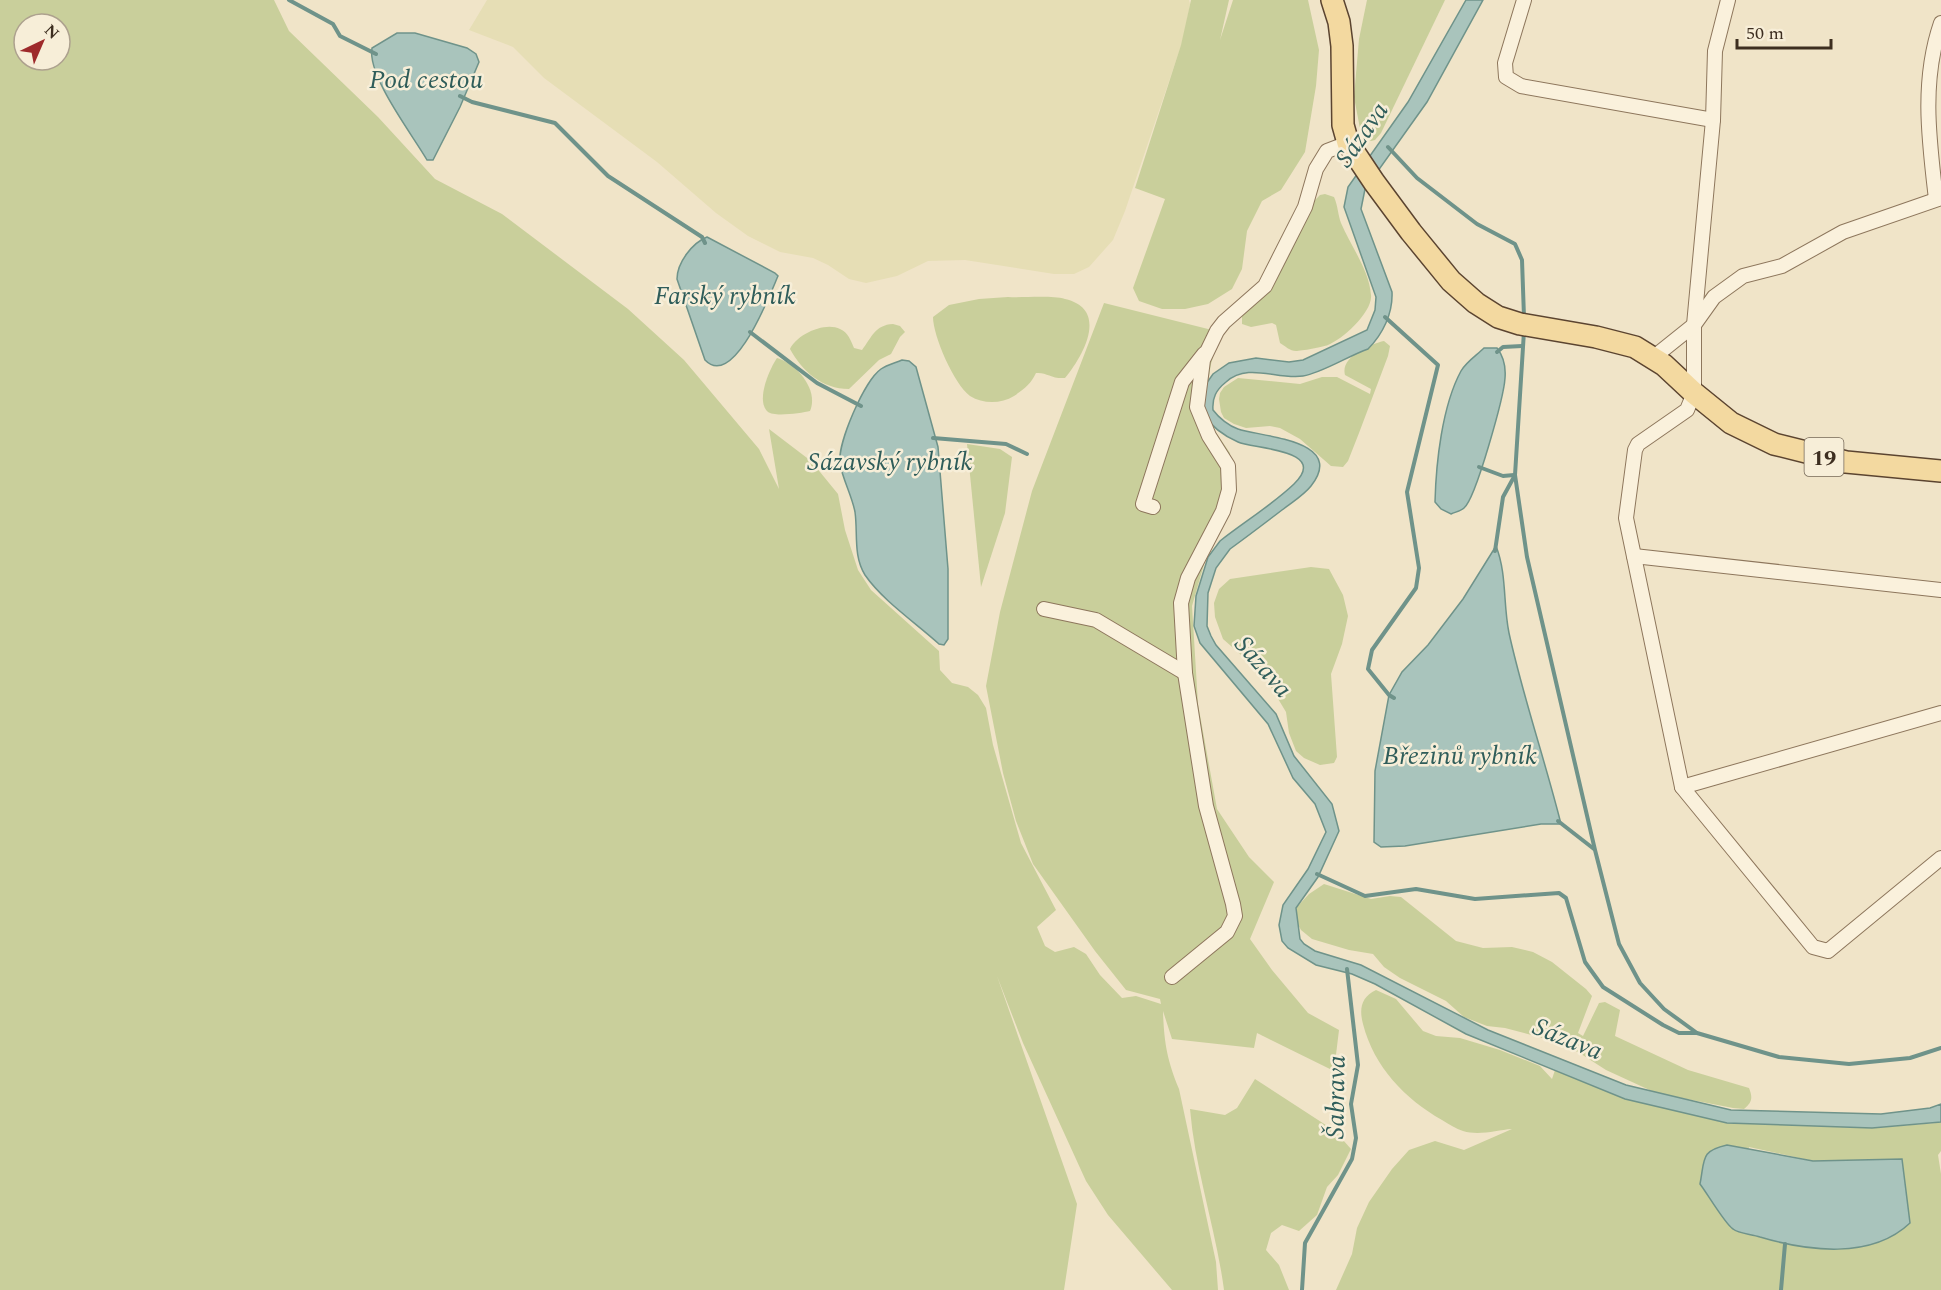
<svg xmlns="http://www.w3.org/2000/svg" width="1941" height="1290" viewBox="0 0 1941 1290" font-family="Spectral,serif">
	<rect width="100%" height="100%" fill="#f0e4c8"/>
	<!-- farmland -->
	<polygon fill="#e6deb5" points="487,0 1189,0 1190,4 1184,37 1125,211 1113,240 1089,267 1074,274 1054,274 965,260 928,261 897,276 866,283 849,279 828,265 813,258 780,252 748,236 716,213 657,162 544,78 513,47 469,30"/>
	<!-- green -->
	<g fill="#c9cf9b" fill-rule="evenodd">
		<path d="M 0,0 L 274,0 L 289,31 L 378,117 L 435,179 L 502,214 L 628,309 L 684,360 L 759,449 L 779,489 L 769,429 L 811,461 L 838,494 L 845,530 L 858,570 L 871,590 L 939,651 L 940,670 L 952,683 L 968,687 L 978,695 L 986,708 L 993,745 L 1021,843 L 1056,910 L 1037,927 L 1045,946 L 1055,952 L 1074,947 L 1086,954 L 1100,975 L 1122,998 L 1136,996 L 1161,1004 L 1160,999 L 1126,990 L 1095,951 L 1033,864 L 1016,821 L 1003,773 L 986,686 L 1000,612 L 1032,491 L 1104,303 L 1220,332 L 1211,364 L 1204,408 L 1215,431 L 1230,453 L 1234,496 L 1205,561 L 1192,606 L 1198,704 L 1217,809 L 1249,857 L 1274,882 L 1250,939 L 1272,970 L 1308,1013 L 1339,1030 L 1334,1071 L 1257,1033 L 1254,1048 L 1172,1039 L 1163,1011 C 1164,1042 1167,1060 1179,1089 L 1216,1262 L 1218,1290 L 1172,1290 L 1108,1215 L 1086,1181 L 1023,1043 L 997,976 L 1077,1204 L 1064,1290 L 0,1290 ZM 24,24 L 60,24 L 60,60 L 24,60 Z"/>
		<polygon points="1191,0 1229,0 1220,40 1233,0 1308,0 1319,50 1316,86 1305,152 1281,190 1262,201 1247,231 1242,269 1232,289 1208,304 1185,309 1162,309 1139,301 1133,288 1165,199 1135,188 1181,45"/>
		<polygon points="1367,0 1445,0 1381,133 1375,140 1371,141 1361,134 1354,97 1359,39"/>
		<path d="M 1325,194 L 1334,197 C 1338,206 1338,215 1341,223 C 1351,247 1369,269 1371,295 C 1373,312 1342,340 1328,345 C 1323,347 1301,351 1296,351 C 1290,351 1285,346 1280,343 L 1276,325 L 1272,323 L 1251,327 L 1242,324 L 1242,315 L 1313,202 L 1320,195 Z"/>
		<path d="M 1008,297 C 1023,298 1051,295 1065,299 C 1109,309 1084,355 1065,378 C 1051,379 1047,372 1036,373 C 1031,384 1024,389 1014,396 C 1001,404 983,404 970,396 C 954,384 933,336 933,317 L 949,305 L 979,299 Z"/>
		<path d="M 893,324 L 900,326 L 905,332 L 900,337 L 891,354 L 879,360 L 849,389 C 822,389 802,371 790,349 C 796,335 825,321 840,329 C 848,332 851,341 854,348 L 862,350 C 872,337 875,325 893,324 Z"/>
		<path d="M 1384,341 L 1390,346 L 1388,356 L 1359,433 L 1348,461 L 1343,467 L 1331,466 L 1300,439 L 1280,428 L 1270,426 L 1246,428 L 1234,424 L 1224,418 L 1221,412 L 1219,399 L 1220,393 L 1224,387 L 1238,378 L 1300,384 L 1322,377 L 1337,377 L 1370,394 L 1371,389 L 1345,375 C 1340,357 1370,344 1384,341 Z"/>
		<path d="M 777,358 C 797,364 819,390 810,411 C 802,413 774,417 768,412 C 755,401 770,368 777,358 Z"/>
		<polygon points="967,444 1000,449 1012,457 1005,513 981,587"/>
		<polygon points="1311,567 1329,569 1343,595 1348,616 1342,644 1331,674 1337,757 1334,763 1320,765 1304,758 1296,751 1289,733 1286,712 1263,674 1223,639 1215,617 1214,603 1219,589 1230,579"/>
		<path d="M 1324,884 L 1371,899 L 1390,896 L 1401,897 L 1456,941 L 1483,948 L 1512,947 L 1533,952 L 1552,962 L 1586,989 L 1592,996 L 1578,1033 L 1583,1036 L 1599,1003 L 1605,1002 L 1620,1010 L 1615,1036 L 1688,1070 L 1749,1088 C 1753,1098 1752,1102 1744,1109 L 1733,1108 L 1656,1093 L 1606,1070 L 1578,1052 L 1550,1040 L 1505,1028 L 1487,1026 L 1464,1017 L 1446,1001 L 1400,978 L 1384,967 L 1373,954 L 1349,950 L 1312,939 L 1301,930 L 1296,921 L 1296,908 L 1309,894 Z"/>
		<path d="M 1376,990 L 1396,999 L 1423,1031 L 1436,1036 L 1460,1038 L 1500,1050 L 1540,1066 L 1552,1079 L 1555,1070 L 1625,1099 L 1872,1128 L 1936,1123 L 1941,1121 L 1941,1151 L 1938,1155 L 1941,1174 L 1941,1290 L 1336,1290 L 1352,1254 L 1357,1228 L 1369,1202 L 1392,1169 L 1409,1150 L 1435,1141 L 1464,1150 L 1512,1129 C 1497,1130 1479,1136 1463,1131 C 1456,1129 1449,1124 1442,1120 C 1405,1099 1374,1067 1363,1024 C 1359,1009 1361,997 1376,990 ZM 1749,1147 L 1813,1161 L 1902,1159 L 1904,1176 L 1846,1248 L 1785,1244 L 1732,1229 Z"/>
		<path d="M 1255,1079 L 1335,1131 L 1351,1149 L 1338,1175 L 1327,1187 L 1317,1215 L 1299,1231 L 1282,1225 L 1271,1233 L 1266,1250 L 1279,1265 L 1289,1290 L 1224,1290 C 1216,1229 1195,1170 1190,1109 L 1225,1115 L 1237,1108 Z"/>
	</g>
	<!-- water -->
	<g fill="#a9c4bc" stroke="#6f938a" stroke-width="1.5">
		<path d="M 1466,0 L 1483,0 L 1427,102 L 1365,189 L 1361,209 L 1392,292 C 1393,313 1383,334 1368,349 C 1348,356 1322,373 1303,376 C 1277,380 1248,362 1226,382 C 1216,390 1212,398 1213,410 C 1219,418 1229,426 1238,429 C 1262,437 1347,440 1311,486 C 1303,496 1292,502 1282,510 C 1265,523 1248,536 1230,549 L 1216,568 L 1208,593 L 1207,626 L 1211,636 L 1216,645 L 1276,714 L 1294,756 L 1332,804 L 1339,831 L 1318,877 L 1296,908 L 1300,939 L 1304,944 L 1315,951 L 1361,965 L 1488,1030 L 1626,1085 L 1731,1110 L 1881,1114 L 1930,1108 L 1941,1104 L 1941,1122 L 1872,1128 L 1727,1123 L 1625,1099 L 1466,1034 L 1375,984 L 1352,974 L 1316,965 L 1288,948 L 1282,941 L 1279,925 L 1283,905 L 1308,869 L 1326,832 L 1315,804 L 1293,778 L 1268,724 L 1200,643 L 1194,626 L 1196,596 L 1208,557 L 1220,541 C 1244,522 1272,505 1294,484 C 1330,449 1253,449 1238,442 C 1224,436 1211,426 1202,413 L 1206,384 L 1213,374 L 1229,363 L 1256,358 L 1289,362 L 1303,360 L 1367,330 L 1375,310 L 1376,297 L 1344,207 L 1348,187 L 1408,102 Z"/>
		<path d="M 397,33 L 415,33 L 467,48 L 476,54 L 479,62 L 460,107 L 433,160 L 427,160 C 412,134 367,76 372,48 Z"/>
		<path d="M 707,237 L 775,273 L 778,276 C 770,294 734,390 705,360 L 677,279 C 677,263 692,243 707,237 Z"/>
		<path d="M 1484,348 L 1497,348 C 1504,357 1506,366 1505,378 C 1504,396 1476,498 1464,508 C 1461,511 1455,512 1451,514 L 1441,509 L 1435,502 C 1436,463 1442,406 1461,371 C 1466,362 1477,355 1484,348 Z"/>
		<path d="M 902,360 L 909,361 L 916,367 L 938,447 L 948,569 L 948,639 L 944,645 L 939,644 C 916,623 883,601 865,575 C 853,556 858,533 855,512 C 852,496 843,480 840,464 C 837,444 864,381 881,369 C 887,365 895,363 902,360 Z"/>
		<path d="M 1496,546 C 1507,574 1503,604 1509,633 C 1523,697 1545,760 1561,824 L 1541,824 L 1405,846 L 1381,847 L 1374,842 L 1375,771 L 1389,695 L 1402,672 L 1428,645 L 1463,599 Z"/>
		<path d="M 1727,1145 L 1813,1161 L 1902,1159 L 1910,1223 C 1871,1260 1807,1251 1760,1237 C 1752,1234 1739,1234 1733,1229 C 1725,1224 1707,1193 1700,1184 C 1705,1159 1700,1151 1727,1145 Z"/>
	</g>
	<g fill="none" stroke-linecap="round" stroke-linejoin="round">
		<!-- stream -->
		<g stroke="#6f938a" stroke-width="4">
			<polyline points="289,0 333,24 340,36 376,54"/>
			<polyline points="460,96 472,102 555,123 608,176 702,237 705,243"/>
			<polyline points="1388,147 1417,178 1477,224 1515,244 1522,260 1524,317"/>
			<polyline points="1385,317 1438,365 1407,492 1419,568 1416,588 1372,650 1368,669 1389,695 1394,698"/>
			<polyline points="1524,331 1515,475 1527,557 1595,850 1619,944 1640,983 1664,1009 1697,1033 1779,1057 1849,1064 1910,1058 1941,1048"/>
			<polyline points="750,332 817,383 861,406"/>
			<polyline points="1497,352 1503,347 1522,346"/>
			<polyline points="933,438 1006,444 1027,454"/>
			<polyline points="1479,467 1503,476 1514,475"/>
			<polyline points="1495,551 1503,497 1515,475"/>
			<polyline points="1558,821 1594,849"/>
			<polyline points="1317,874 1365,896 1416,889 1475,899 1559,893 1566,898 1585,962 1603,987 1663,1025 1679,1033 1696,1033"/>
			<polyline points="1302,1290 1305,1243 1352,1159 1356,1138 1351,1104 1358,1065 1347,969"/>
			<polyline points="1781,1290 1785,1244"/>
		</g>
		<defs>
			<g id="minor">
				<polyline points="1524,0 1505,63 1506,77 1521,86 1713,120"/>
				<polyline points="1728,0 1715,51 1713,120 1694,325 1694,393 1687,410 1638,444 1635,450 1626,518 1682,787 1813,947 1828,951 1941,858"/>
				<path d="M 1936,199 C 1929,140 1921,81 1941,23"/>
				<polyline points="1654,357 1694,325 1714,297 1743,276 1782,266 1843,232 1941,198"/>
				<polyline points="1153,507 1143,504 1182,382 1204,354"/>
				<polyline points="1634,556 1941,590"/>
				<polyline points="1044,609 1096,620 1185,673"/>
				<polyline points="1682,787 1941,713"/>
				<polyline points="1172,977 1227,932 1235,916 1233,904 1206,806 1185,673 1181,603 1188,578 1223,511 1229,490 1228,466 1209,436 1197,407 1203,360 1217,331 1224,322 1265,286 1305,207 1316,169 1327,151 1348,143"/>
			</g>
			<polyline id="primary" points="1332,0 1339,22 1342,46 1343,125 1348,143 1374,182 1411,232 1451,281 1476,303 1498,317 1520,324 1596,337 1635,347 1664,365 1694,393 1731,423 1774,444 1846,462 1941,471"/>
		</defs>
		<!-- minor casing -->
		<use href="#minor" stroke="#8d765c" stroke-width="16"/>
		<!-- primary casing -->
		<use href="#primary" stroke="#5b4430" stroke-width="24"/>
		<!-- minor -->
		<use href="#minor" stroke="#faf1dc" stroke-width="14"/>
		<!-- primary -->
		<use href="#primary" stroke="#f3d9a0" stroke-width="21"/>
	</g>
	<g text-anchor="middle" stroke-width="5" stroke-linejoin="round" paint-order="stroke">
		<!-- shield labels -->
		<rect fill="#f7eed8" stroke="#756857" stroke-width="1.5" x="1804.5" y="438" width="39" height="38" rx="4.5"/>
		<g font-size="22" font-weight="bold" fill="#3d2e20">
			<text x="1824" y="465">19</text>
		</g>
		<!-- water labels -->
		<g font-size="26" font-style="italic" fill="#2f5d5a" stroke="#f7eed8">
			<text x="426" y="88">Pod cestou</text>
			<text transform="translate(1361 134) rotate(-55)" y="9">Sázava</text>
			<text x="725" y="304">Farský rybník</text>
			<text x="890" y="470">Sázavský rybník</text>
			<text transform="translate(1264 666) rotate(49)" y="9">Sázava</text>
			<text x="1460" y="764">Březinů rybník</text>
			<text transform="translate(1568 1038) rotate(22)" y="9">Sázava</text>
			<text transform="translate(1335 1097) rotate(-89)" y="9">Šabrava</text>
		</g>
	</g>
	<!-- north arrow -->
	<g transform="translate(42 42) rotate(44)"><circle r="28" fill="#f7eed8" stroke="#ada18e" stroke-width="1.5"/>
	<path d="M0-4.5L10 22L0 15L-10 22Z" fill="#9e2a2b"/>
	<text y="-9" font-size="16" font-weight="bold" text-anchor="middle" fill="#3d2e20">N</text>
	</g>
	<!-- scale -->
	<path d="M1737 39v9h94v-9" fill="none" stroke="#3d2e20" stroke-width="3"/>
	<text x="1746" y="39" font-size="18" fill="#3d2e20" stroke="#f7eed8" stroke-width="4.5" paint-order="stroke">50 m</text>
</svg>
